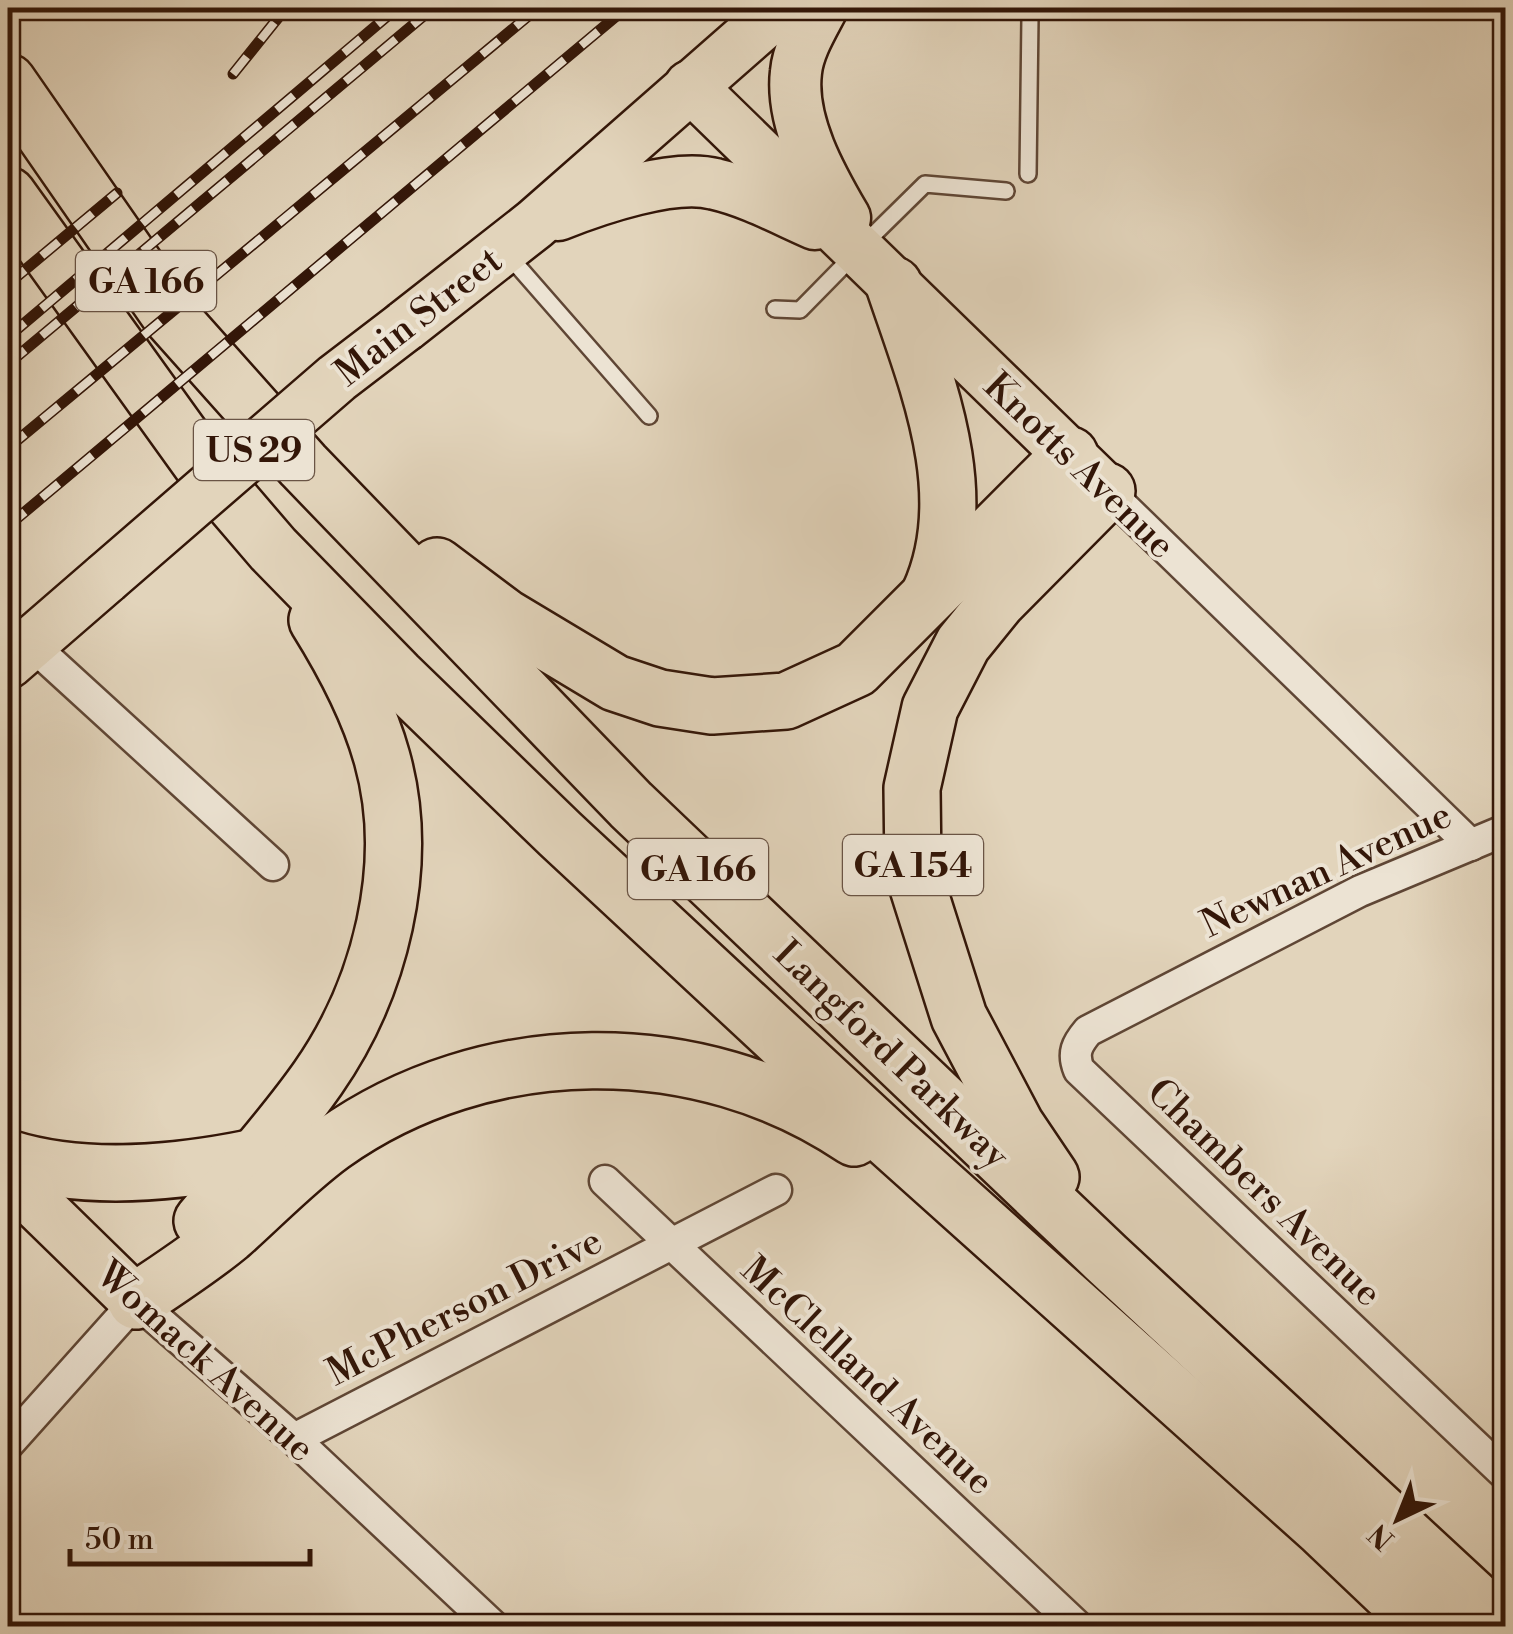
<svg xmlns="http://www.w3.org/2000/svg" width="1513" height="1634" viewBox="0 0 1513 1634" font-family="'Libre Bodoni',serif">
	<rect width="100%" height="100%" fill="#e2d4bb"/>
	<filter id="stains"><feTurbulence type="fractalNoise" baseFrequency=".002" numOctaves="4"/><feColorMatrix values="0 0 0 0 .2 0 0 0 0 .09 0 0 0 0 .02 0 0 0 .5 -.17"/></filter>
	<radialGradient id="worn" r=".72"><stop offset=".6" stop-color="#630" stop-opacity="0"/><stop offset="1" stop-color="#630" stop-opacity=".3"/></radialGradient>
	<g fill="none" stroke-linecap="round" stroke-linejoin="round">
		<defs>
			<g id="service">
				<polyline points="1022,8 1030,17 1028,174"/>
				<polyline points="862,246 925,184 1006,191"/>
				<polyline points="509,256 649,416"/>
				<polyline points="775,309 800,310 853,256"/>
			</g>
			<g id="minor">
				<polyline points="1107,491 1471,845"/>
				<polyline points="30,643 273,865"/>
				<path d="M 1506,830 L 1360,891 L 1088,1031 C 1077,1044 1072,1053 1079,1070 L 1506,1475"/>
				<polyline points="605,1181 1077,1626"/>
				<polyline points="294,1439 776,1190"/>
				<polyline points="8,1444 136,1301 294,1439 493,1626"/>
			</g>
			<g id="primary">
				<path d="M 822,8 C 812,27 798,50 796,72 C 790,122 821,177 845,218"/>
				<polyline points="690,86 1098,483"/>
				<path d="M 558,215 C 598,199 674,173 715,184 C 750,192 783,210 815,224"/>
				<polyline points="405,326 535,224 781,8"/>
				<polyline points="8,663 106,578"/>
				<polyline points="8,1176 136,1301"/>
			</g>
			<g id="motorway">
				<polyline points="8,82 171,317 303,465 631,805 1106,1258 1503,1626"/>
				<polyline points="8,195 207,472 273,549 397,676 560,834 888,1139 1323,1529 1425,1626"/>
				<path d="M 894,285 C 927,383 975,495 929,595"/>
				<polyline points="437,566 505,617 615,683 660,698 712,706 786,701 856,669 1070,455"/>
				<path d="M 8,1158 C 84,1182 178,1173 255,1157"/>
				<polyline points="1051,1177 1016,1125 959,1017 913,872 912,788 930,708 963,644 997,602 1107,491"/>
				<path d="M 202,1221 C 241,1174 283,1128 318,1078 C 380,989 412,865 382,758 C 369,711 342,660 317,620"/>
				<path d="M 136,1301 C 167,1280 200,1259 229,1235 C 263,1205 295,1171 332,1144 C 485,1035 699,1033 854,1138"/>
			</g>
		</defs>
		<!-- service casing -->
		<use href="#service" stroke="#5f4635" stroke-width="20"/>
		<!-- minor casing -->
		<use href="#minor" stroke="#5f4635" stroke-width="35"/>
		<!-- primary casing -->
		<use href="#primary" stroke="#331608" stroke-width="55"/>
		<!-- motorway casing -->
		<use href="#motorway" stroke="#331608" stroke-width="60"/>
		<!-- service -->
		<use href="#service" stroke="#ece3d3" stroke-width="15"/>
		<!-- minor -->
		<use href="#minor" stroke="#ece3d3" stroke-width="30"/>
		<!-- primary -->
		<use href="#primary" stroke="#e2d4bb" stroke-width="50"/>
		<!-- motorway -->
		<use href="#motorway" stroke="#e2d4bb" stroke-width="55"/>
		<defs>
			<g id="rail">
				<polyline points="233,74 286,8"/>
				<polyline points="8,284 117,193"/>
				<polyline points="8,337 397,8"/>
				<polyline points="8,364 433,8"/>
				<polyline points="8,448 538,8"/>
				<polyline points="8,526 626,8"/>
			</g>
		</defs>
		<!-- rail casing -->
		<use href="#rail" stroke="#331608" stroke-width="11"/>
		<!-- rail -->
		<use href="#rail" stroke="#ece3d3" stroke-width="8" stroke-dasharray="22" stroke-linecap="butt"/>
		<defs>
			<polyline id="primary-bridge" points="106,578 337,378 405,326"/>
		</defs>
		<!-- primary-bridge casing -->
		<use href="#primary-bridge" stroke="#331608" stroke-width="55" stroke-linecap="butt"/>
		<!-- primary-bridge -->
		<use href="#primary-bridge" stroke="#e2d4bb" stroke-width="50"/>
	</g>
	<g text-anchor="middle" stroke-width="8" stroke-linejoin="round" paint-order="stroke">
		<!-- shield labels -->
		<g fill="#ece3d3" stroke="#6a5445" stroke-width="2.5">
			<rect x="76" y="251" width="140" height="60" rx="8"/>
			<rect x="194" y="420" width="120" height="60" rx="8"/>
			<rect x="843" y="835" width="140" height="60" rx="8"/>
			<rect x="628" y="839" width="140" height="60" rx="8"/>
		</g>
		<g font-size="35" font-weight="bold" fill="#331608">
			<text x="146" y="293">GA 166</text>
			<text x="254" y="462">US 29</text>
			<text x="913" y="877">GA 154</text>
			<text x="698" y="881">GA 166</text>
		</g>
		<!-- street labels -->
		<g font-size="38" fill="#331608" stroke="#ece3d3">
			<text transform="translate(418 316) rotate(-38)" y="13">Main Street</text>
			<text transform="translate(1080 465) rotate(44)" y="13">Knotts Avenue</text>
			<text transform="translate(1326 869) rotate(-25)" y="13">Newnan Avenue</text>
			<text transform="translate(892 1054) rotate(44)" y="13">Langford Parkway</text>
			<text transform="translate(1265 1192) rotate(44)" y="13">Chambers Avenue</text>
			<text transform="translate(464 1306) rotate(-27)" y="13">McPherson Drive</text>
			<text transform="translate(206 1361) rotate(42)" y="13">Womack Avenue</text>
			<text transform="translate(868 1375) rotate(43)" y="13">McClelland Avenue</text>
		</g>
	</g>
	<!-- margin -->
	<rect width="1513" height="1634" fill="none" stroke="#e2d4bb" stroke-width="40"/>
	<rect x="10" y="10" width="1493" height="1614" fill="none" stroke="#331608" stroke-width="5"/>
	<rect x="20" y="20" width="1473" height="1594" fill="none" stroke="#331608" stroke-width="2.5"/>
	<!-- north arrow -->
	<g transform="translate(1398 1519) rotate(223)" stroke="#ece3d3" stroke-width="8" paint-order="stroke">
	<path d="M0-8L18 38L0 25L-18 38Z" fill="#331608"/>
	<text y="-15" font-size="28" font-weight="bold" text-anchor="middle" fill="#331608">N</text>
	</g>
	<!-- scale -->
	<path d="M70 1549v15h240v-15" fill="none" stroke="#331608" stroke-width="5"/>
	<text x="85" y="1549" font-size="30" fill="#331608" stroke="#ece3d3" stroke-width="8" paint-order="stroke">50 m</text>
	<rect width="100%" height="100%" filter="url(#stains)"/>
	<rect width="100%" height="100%" fill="url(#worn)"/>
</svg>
